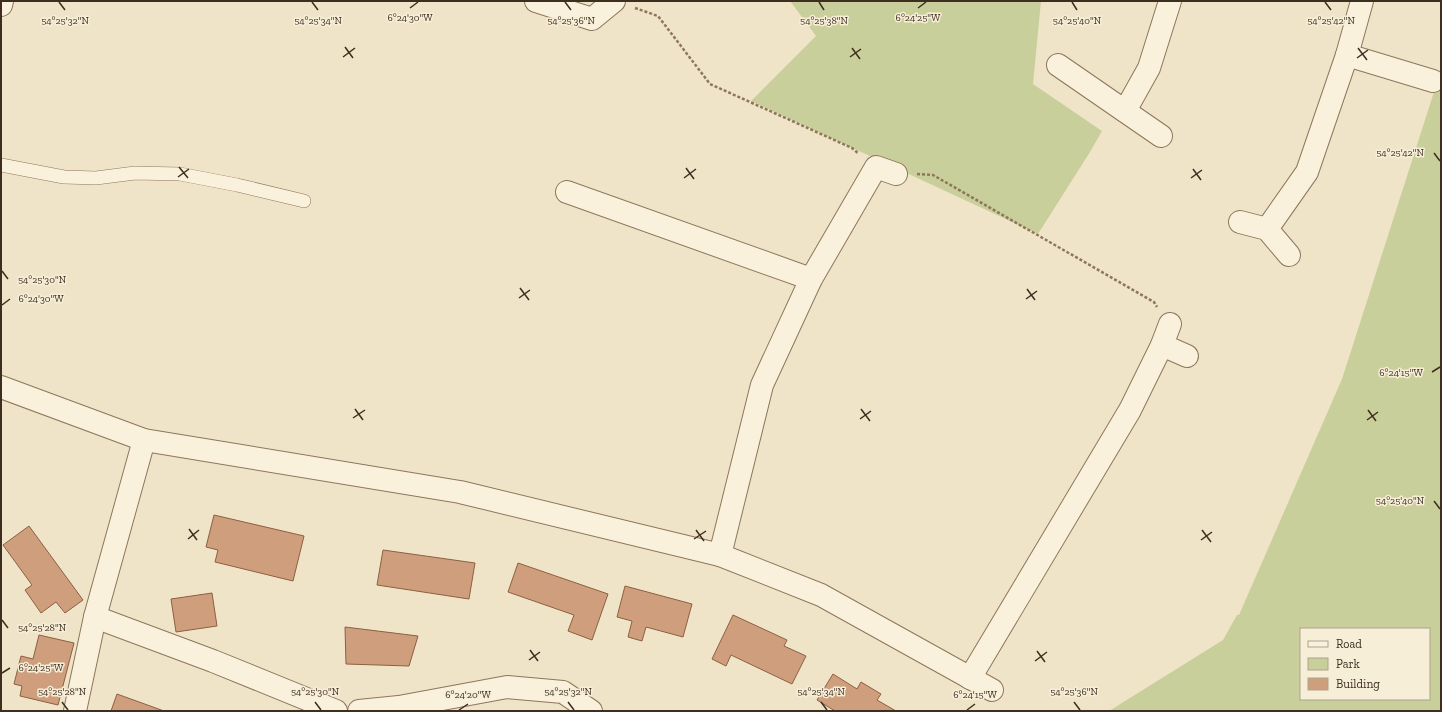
<svg xmlns="http://www.w3.org/2000/svg" width="1442" height="712" viewBox="0 0 1442 712" font-family="'Zilla Slab',serif">
	<rect width="100%" height="100%" fill="#f0e4c8"/>
	<!-- green -->
	<g fill="#c9cf9b" fill-rule="evenodd">
		<polygon points="790,1 1041,1 1033,84 1102,131 1090,152 1038,234 751,101 816,36"/>
		<path d="M 1441,70 L 1441,711 L 1109,711 L 1223,640 L 1237,615 L 1239,615 L 1342,379 ZM 1301,629 L 1429,629 L 1429,699 L 1301,699 Z"/>
	</g>
	<!-- building -->
	<g fill="#cf9f7d" stroke="#8d5f41">
		<polygon points="214,515 304,536 293,581 215,562 218,550 206,547"/>
		<polygon points="29,526 83,600 65,613 56,602 41,613 25,590 32,585 3,545"/>
		<polygon points="383,550 475,563 469,599 377,585"/>
		<polygon points="518,563 608,594 592,640 568,631 574,615 508,592"/>
		<polygon points="625,586 692,604 683,637 646,627 642,641 628,637 632,621 617,617"/>
		<polygon points="212,593 217,626 176,632 171,599"/>
		<polygon points="733,615 787,640 784,646 806,656 792,684 731,655 726,666 712,659"/>
		<polygon points="345,627 418,636 409,666 346,664"/>
		<polygon points="39,635 74,643 58,705 20,696 22,686 14,684 21,656 33,659"/>
		<polygon points="833,674 857,689 861,682 881,694 877,700 896,711 835,711 817,700"/>
		<polygon points="117,694 164,711 111,711"/>
	</g>
	<g fill="none" stroke-linecap="round" stroke-linejoin="round">
		<defs>
			<polyline id="lane" points="1,165 64,177 96,178 135,173 180,174 237,185 304,201"/>
			<g id="street">
				<polyline points="536,1 592,19 614,1"/>
				<polyline points="1,5 2,1"/>
				<polyline points="1347,55 1433,81"/>
				<polyline points="1058,65 1161,136"/>
				<polyline points="1125,111 1149,68 1170,1"/>
				<polyline points="567,192 811,279"/>
				<polyline points="1240,222 1267,229 1289,255"/>
				<polyline points="1267,229 1307,172 1347,55 1362,1"/>
				<polyline points="1162,345 1187,356"/>
				<polyline points="1,387 144,440 460,492 720,555 821,595 992,690"/>
				<polyline points="720,555 762,385 811,279 876,167 896,174"/>
				<polyline points="95,617 213,661 336,711"/>
				<polyline points="970,678 1130,410 1162,345 1170,324"/>
				<polyline points="75,711 95,617 144,440"/>
				<polyline points="359,711 399,707 507,687 563,692 591,711"/>
			</g>
		</defs>
		<!-- lane casing -->
		<use href="#lane" stroke="#8d765c" stroke-width="14"/>
		<!-- street casing -->
		<use href="#street" stroke="#8d765c" stroke-width="24"/>
		<!-- path -->
		<g stroke="#8d765c" stroke-width="2.5" stroke-dasharray="3 2" stroke-linecap="butt">
			<polyline points="635,8 658,16 710,84 852,148 859,154"/>
			<polyline points="917,174 933,175 1154,302 1157,307"/>
		</g>
		<!-- lane -->
		<use href="#lane" stroke="#faf1dc" stroke-width="13"/>
		<!-- street -->
		<use href="#street" stroke="#faf1dc" stroke-width="22"/>
	</g>
	<!-- ticks -->
	<path fill="none" stroke="#3d2e20" stroke-width="1.5" d="M 59,2 L 65,10M 312,2 L 318,10M 565,2 L 571,10M 819,2 L 824,10M 1072,2 L 1077,10M 1325,2 L 1331,10M 410,8 L 418,2M 918,8 L 926,2M 345,47 L 353,58M 852,48 L 860,59M 1358,48 L 1367,60M 343,57 L 355,48M 850,57 L 861,49M 1357,58 L 1368,50M 1434,153 L 1440,161M 179,167 L 188,178M 686,168 L 694,179M 1193,169 L 1201,180M 178,177 L 189,169M 684,178 L 696,169M 1191,178 L 1202,170M 2,271 L 8,279M 520,288 L 529,300M 1027,289 L 1035,300M 519,298 L 530,290M 1026,299 L 1037,291M 2,305 L 10,299M 1432,372 L 1440,367M 355,409 L 363,420M 861,409 L 870,421M 1368,410 L 1376,421M 353,418 L 365,410M 860,419 L 871,411M 1367,420 L 1378,412M 1434,501 L 1440,509M 189,529 L 197,540M 696,530 L 704,541M 1202,530 L 1211,542M 188,539 L 199,530M 694,539 L 706,531M 1201,540 L 1212,532M 2,620 L 8,628M 530,650 L 538,661M 1037,651 L 1045,662M 529,660 L 540,652M 1035,661 L 1047,652M 2,673 L 10,668M 62,702 L 68,710M 315,702 L 321,710M 568,702 L 574,710M 821,702 L 827,710M 1074,702 L 1080,710M 459,710 L 468,704M 967,710 L 975,704"/>
	<g font-size="10" text-anchor="middle" fill="#3d2e20" stroke="#f7eed8" stroke-width="3" stroke-linejoin="round" paint-order="stroke">
		<text x="410" y="21">6°24'30"W</text>
		<text x="918" y="21">6°24'25"W</text>
		<text x="65" y="24">54°25'32"N</text>
		<text x="571" y="24">54°25'36"N</text>
		<text x="824" y="24">54°25'38"N</text>
		<text x="1077" y="24">54°25'40"N</text>
		<text x="318" y="24">54°25'34"N</text>
		<text x="1331" y="24">54°25'42"N</text>
		<text x="1400" y="156">54°25'42"N</text>
		<text x="42" y="283">54°25'30"N</text>
		<text x="41" y="302">6°24'30"W</text>
		<text x="1401" y="376">6°24'15"W</text>
		<text x="1400" y="504">54°25'40"N</text>
		<text x="42" y="631">54°25'28"N</text>
		<text x="41" y="671">6°24'25"W</text>
		<text x="62" y="695">54°25'28"N</text>
		<text x="315" y="695">54°25'30"N</text>
		<text x="568" y="695">54°25'32"N</text>
		<text x="821" y="695">54°25'34"N</text>
		<text x="1074" y="695">54°25'36"N</text>
		<text x="468" y="698">6°24'20"W</text>
		<text x="975" y="698">6°24'15"W</text>
	</g>
	<!-- border -->
	<rect width="1442" height="712" fill="none" stroke="#3d2e20" stroke-width="4"/>
	<!-- legend -->
	<rect x="1300" y="628" width="130" height="72" fill="#f7eed8" stroke="#ada18e"/>
	<rect x="1308" y="641" width="20" height="6" fill="#faf1dc" stroke="#ada18e"/>
	<text x="1336" y="648" font-size="12" fill="#3d2e20">Road</text>
	<rect x="1308" y="658" width="20" height="12" fill="#c9cf9b" stroke="#ada18e"/>
	<text x="1336" y="668" font-size="12" fill="#3d2e20">Park</text>
	<rect x="1308" y="678" width="20" height="12" fill="#cf9f7d" stroke="#ada18e"/>
	<text x="1336" y="688" font-size="12" fill="#3d2e20">Building</text>
</svg>
